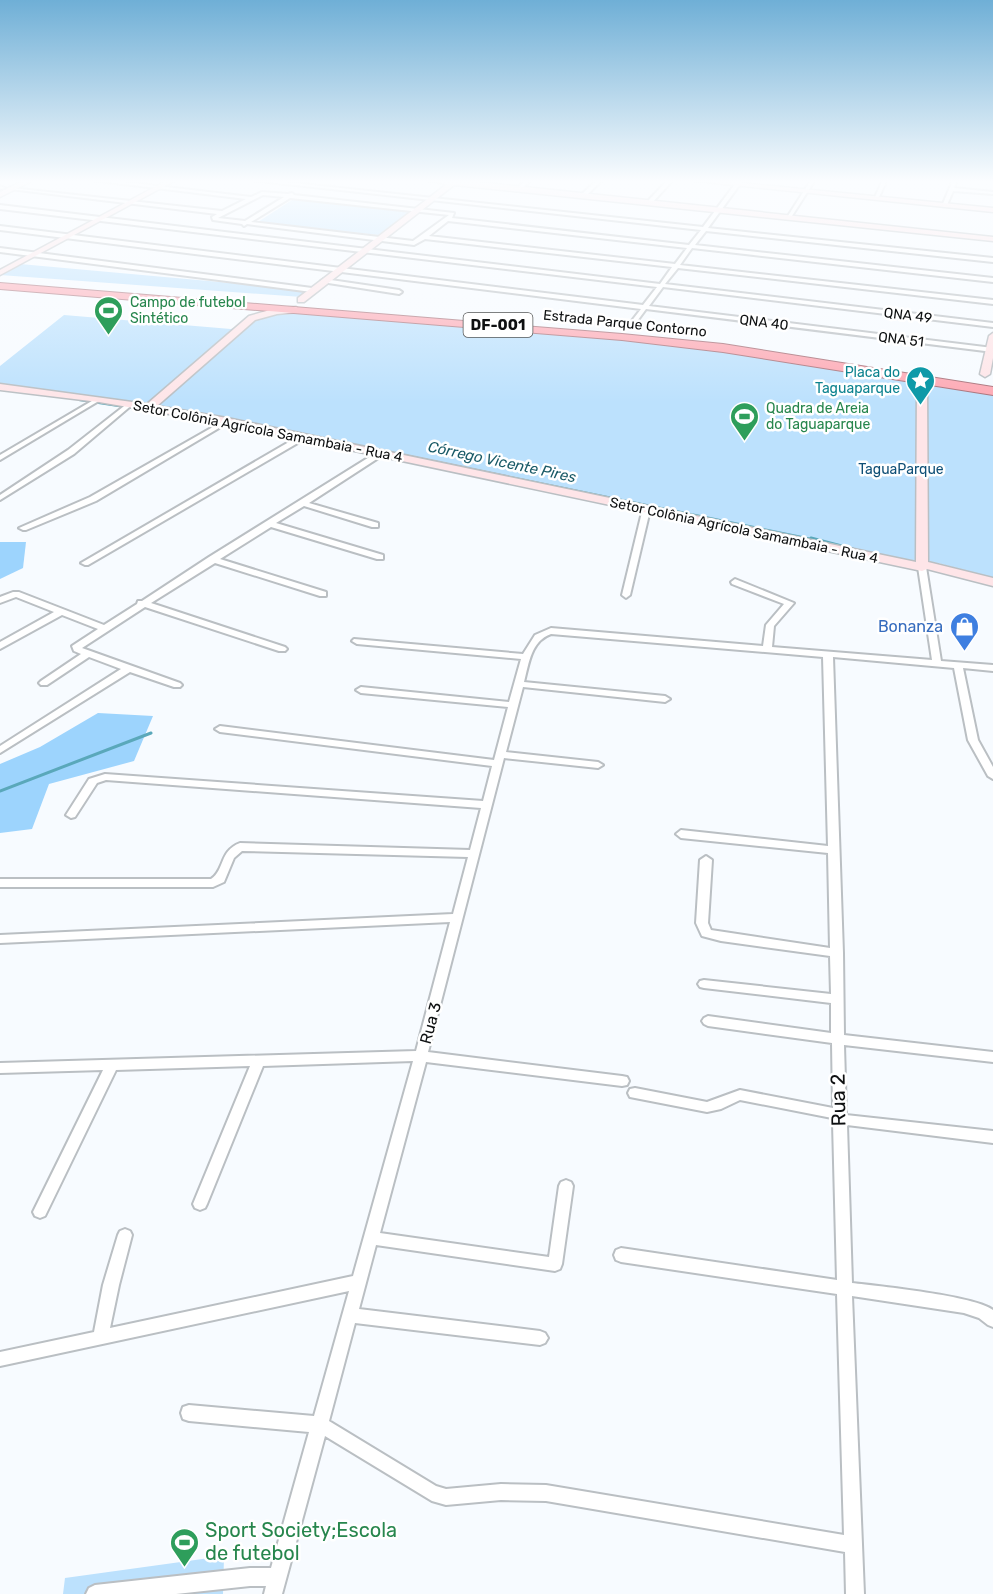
<svg xmlns="http://www.w3.org/2000/svg" width="993" height="1594" viewBox="0 0 993 1594" font-family="Rubik,sans-serif">
	<rect width="100%" height="100%" fill="#f7fbff"/>
	<!-- green -->
	<g fill="#bce1fd">
		<polygon points="295,198 411,211 378,235 258,222"/>
		<polygon points="20,264 310,290 302,297 0,275"/>
		<polygon points="282,312 612,338 712,350 993,394 993,578 938,563 907,562 161,407 160,404 144,403 0,385 0,366 64,315 231,329 262,316"/>
		<polygon points="224,1556 223,1594 63,1594 65,1578"/>
	</g>
	<!-- forest -->
	<g fill="#9dd4fd">
		<polygon points="0,542 26,542 23,568 0,579"/>
		<polygon points="98,713 153,716 134,761 49,784 32,829 0,833 0,764 40,747"/>
	</g>
	<g fill="none" stroke-linecap="round" stroke-linejoin="round">
		<!-- stream-far1 -->
		<g stroke="#5aa8ba" stroke-width="2">
			<polyline points="79,400 144,410"/>
			<polyline points="331,440 817,540"/>
		</g>
		<!-- stream -->
		<g stroke="#5aa8ba" stroke-width="3">
			<polyline points="811,538 853,549"/>
			<polyline points="0,791 151,733"/>
		</g>
		<defs>
			<g id="street">
				<path d="M 91,180 L 107,180 L 251,197 L 262,192 L 288,194 L 292,193 L 294,195 L 454,213 L 452,218 L 689,245 L 701,230 L 250,180 L 266,180 L 703,227 L 738,180 L 743,180 L 708,228 L 993,258 L 993,262 L 706,231 L 695,245 L 993,278 L 993,282 L 692,248 L 680,265 L 993,300 L 993,304 L 678,268 L 665,284 L 993,323 L 993,327 L 663,287 L 649,306 L 993,348 L 993,352 L 646,309 L 632,328 L 630,329 L 627,327 L 641,309 L 0,230 L 0,226 L 643,305 L 657,287 L 0,209 L 0,205 L 660,284 L 672,267 L 425,239 L 414,245 L 247,224 L 244,226 L 242,224 L 213,220 L 212,217 L 217,214 L 10,189 L 12,188 L 222,211 L 246,199 ZM 263,195 L 284,197 L 245,221 L 218,218 ZM 290,198 L 449,215 L 413,241 L 251,222 ZM 448,221 L 687,248 L 675,264 L 429,236 Z"/>
				<polygon points="526,180 531,180 520,191 516,191 516,189"/>
				<polygon points="597,180 602,180 585,197 581,197 581,195"/>
				<polygon points="668,180 673,180 651,204 647,204 647,202"/>
				<polygon points="811,180 815,180 790,219 786,219"/>
				<polygon points="883,180 887,180 878,199 874,199"/>
				<polygon points="953,180 957,180 954,188 993,192 993,194 953,191 947,205 942,206"/>
				<polygon points="0,186 5,188 0,189"/>
				<polygon points="0,248 312,288 315,290 312,292 0,252"/>
				<polygon points="324,279 399,290 402,292 399,294 322,282 321,281"/>
				<polygon points="97,398 102,399 0,460 0,455"/>
				<polygon points="128,403 133,404 74,454 0,500 0,495 68,450"/>
				<polygon points="227,419 231,421 229,422 96,501 26,530 23,530 19,528 90,497"/>
				<polygon points="301,435 308,437 88,565 85,565 81,563"/>
				<polygon points="379,451 386,453 309,503 378,523 378,527 372,527 304,506 276,523 383,555 383,559 377,559 271,527 220,559 326,592 326,596 320,596 215,563 151,603 285,647 287,649 285,651 279,651 145,607 82,648 180,683 182,685 180,687 174,687 130,672 0,753 0,746 121,669 89,657 47,685 41,685 39,683 41,681 81,654 74,651 72,646 98,629 62,615 0,649 0,642 54,612 16,597 0,603 0,597 13,592 19,592 104,625 137,604 138,601 142,601 209,557"/>
				<polygon points="643,508 649,508 650,510 630,595 626,598 622,595"/>
				<path d="M 922,564 L 926,567 L 941,661 L 993,665 L 993,671 L 963,668 L 978,740 L 993,767 L 993,779 L 988,776 L 968,740 L 954,668 L 833,657 L 843,953 L 844,1035 L 993,1052 L 993,1062 L 844,1045 L 846,1115 L 993,1131 L 993,1143 L 847,1125 L 852,1283 C 879,1286 976,1296 993,1310 L 993,1327 L 988,1325 L 979,1318 L 964,1313 L 852,1296 L 864,1594 L 846,1594 L 845,1552 L 546,1501 L 501,1500 L 446,1505 L 432,1501 L 325,1436 L 282,1594 L 264,1594 L 266,1586 L 250,1586 L 176,1594 L 86,1594 L 89,1588 L 95,1585 L 250,1568 L 271,1568 L 309,1432 L 189,1421 L 183,1419 L 181,1413 L 183,1407 L 189,1405 L 314,1416 L 349,1291 L 0,1366 L 0,1352 L 94,1332 L 103,1285 L 118,1235 L 120,1231 L 125,1229 L 130,1231 L 132,1235 L 119,1285 L 110,1328 L 353,1276 L 413,1061 L 263,1066 L 207,1204 L 205,1208 L 200,1210 L 195,1208 L 193,1204 L 250,1066 L 116,1070 L 45,1216 L 40,1218 L 35,1216 L 33,1212 L 103,1070 L 0,1073 L 0,1063 L 416,1051 L 450,922 L 0,943 L 0,935 L 453,914 L 468,857 L 242,851 L 234,858 L 224,882 L 213,887 L 0,887 L 0,879 L 211,879 C 225,870 219,851 240,843 L 470,850 L 481,808 L 106,780 L 97,783 L 75,817 L 71,818 L 66,815 L 89,779 L 105,774 L 483,801 L 492,766 L 220,732 L 215,729 L 220,726 L 494,760 L 508,707 L 361,693 L 356,690 L 361,687 L 509,702 L 521,659 L 357,644 L 352,641 L 354,639 L 523,654 L 535,635 L 551,628 L 763,646 L 766,625 L 784,604 L 732,584 L 731,582 L 735,579 L 794,603 L 774,626 L 772,647 L 932,660 L 918,567 ZM 551,634 L 823,657 L 828,846 L 681,830 L 676,834 L 681,838 L 828,853 L 830,948 L 711,930 L 708,923 L 712,860 L 706,856 L 700,860 L 696,923 L 702,936 L 721,941 L 830,956 L 831,994 L 704,980 L 700,981 L 698,984 L 700,987 L 704,988 L 831,1003 L 831,1033 L 708,1016 L 704,1018 L 702,1021 L 704,1024 L 708,1026 L 832,1043 L 833,1108 L 740,1090 L 707,1102 L 635,1088 L 630,1089 L 628,1093 L 630,1097 L 635,1098 L 707,1112 L 721,1109 L 740,1100 L 832,1118 L 833,1123 L 837,1280 L 621,1248 L 616,1250 L 614,1255 L 616,1260 L 621,1262 L 837,1294 L 844,1535 L 546,1485 L 501,1484 L 446,1489 L 436,1486 L 329,1421 L 355,1323 L 540,1345 L 545,1343 L 548,1338 L 545,1333 L 540,1331 L 359,1309 L 376,1245 L 555,1271 L 560,1269 L 562,1264 L 573,1186 L 571,1182 L 566,1180 L 561,1182 L 559,1186 L 549,1257 L 380,1233 L 426,1062 L 622,1086 L 627,1085 L 629,1081 L 627,1077 L 622,1076 L 428,1052 L 504,758 L 598,768 L 603,765 L 598,762 L 506,752 L 523,687 L 665,702 L 670,699 L 665,696 L 524,682 C 529,663 531,641 551,634 Z"/>
			</g>
			<g id="secondary">
				<polygon points="25,180 34,180 0,197 0,192"/>
				<polygon points="168,180 176,180 0,275 0,270"/>
				<polygon points="423,180 458,180 993,237 993,241 454,185 304,302 298,302 298,298 447,184"/>
				<polygon points="686,180 711,180 993,208 993,212"/>
				<polygon points="296,307 300,310 299,312 277,314 255,320 157,406 227,418 916,562 917,379 922,376 927,379 928,562 993,578 993,586 927,569 922,571 227,424 99,402 0,390 0,384 147,404 249,316 277,308"/>
				<polygon points="993,333 993,358 990,374 985,377 980,374 989,336"/>
			</g>
			<polygon id="highway" points="0,283 622,334 723,344 993,387 993,395 723,352 622,340 0,289"/>
		</defs>
		<!-- street casing -->
		<use href="#street" stroke="#babfc3" stroke-width="4"/>
		<!-- secondary casing -->
		<use href="#secondary" stroke="#babfc3" stroke-width="3"/>
		<!-- highway casing -->
		<use href="#highway" stroke="#a9737b" stroke-width="2"/>
		<!-- street -->
		<use href="#street" fill="#fff" fill-rule="evenodd"/>
		<!-- secondary -->
		<use href="#secondary" fill="#fee5e8" fill-rule="evenodd"/>
		<!-- highway -->
		<use href="#highway" fill="#fda9b4" fill-rule="evenodd"/>
	</g>
	<!-- sky -->
	<linearGradient id="sky" x2="0" y2="1"><stop stop-color="#6fafd6"/><stop offset="0.45" stop-color="#fbfdff"/><stop offset="1" stop-color="#fbfdff" stop-opacity="0"/></linearGradient>
	<rect width="993" height="403" fill="url(#sky)"/>
	<!-- icons -->
	<defs>
		<symbol id="stadium-pin" viewBox="-11 -11 22 30"><path d="M0 17L-7.5 6A9.5 9.5 0 1 1 7.5 6Z" fill="#2e9e5b" stroke="#fff"/><path d="M0-5a6.5 5 0 1 0 0 10a6.5 5 0 1 0 0-10ZM-3.5-1.8h7v3.6h-7Z" fill="#fff"/></symbol>
		<symbol id="sight-pin" viewBox="-11 -11 22 30"><path d="M0 17L-7.5 6A9.5 9.5 0 1 1 7.5 6Z" fill="#0f9aa8" stroke="#fff"/><path d="M0-6L1.8-2.2L6-1.7L2.9 1.2L3.7 5.4L0 3.3L-3.7 5.4L-2.9 1.2L-6-1.7L-1.8-2.2Z" fill="#fff"/></symbol>
		<symbol id="shop-pin" viewBox="-11 -11 22 30"><path d="M0 17L-7.5 6A9.5 9.5 0 1 1 7.5 6Z" fill="#3f7fe0" stroke="#fff"/><path d="M-5-2.5h2.3a2.7 3.5 0 0 1 5.4 0H5L5.5 6h-11ZM-1.5-2.5h3a1.5 2.3 0 0 0-3 0Z" fill="#fff"/></symbol>
	</defs>
	<g fill-rule="evenodd">
		<use href="#stadium-pin" x="92" y="294" width="33" height="45"/>
		<use href="#sight-pin" x="904" y="364" width="33" height="45"/>
		<use href="#stadium-pin" x="728" y="400" width="33" height="45"/>
		<use href="#shop-pin" x="948" y="610" width="33" height="45"/>
		<use href="#stadium-pin" x="168" y="1526" width="33" height="45"/>
	</g>
	<g text-anchor="middle" stroke-width="5" stroke-linejoin="round" paint-order="stroke">
		<!-- far-leisure labels -->
		<g font-size="14" fill="#27864d" stroke="#fff" text-anchor="start">
			<text x="130" y="307">Campo de futebol<tspan x="130" dy="16">Sintético</tspan></text>
			<text x="766" y="413">Quadra de Areia<tspan x="766" dy="16">do Taguaparque</tspan></text>
		</g>
		<!-- far-street labels -->
		<g font-size="14" fill="#0e1011" stroke="#fff">
			<text transform="translate(908 315) rotate(7)" y="5">QNA 49</text>
			<text transform="translate(764 322) rotate(7)" y="5">QNA 40</text>
			<text transform="translate(625 323) rotate(6)" y="5">Estrada Parque Contorno</text>
			<text transform="translate(901 339) rotate(7)" y="5">QNA 51</text>
			<text transform="translate(268 431) rotate(11)" y="5">Setor Colônia Agrícola Samambaia - Rua 4</text>
			<text transform="translate(744 530) rotate(12)" y="5">Setor Colônia Agrícola Samambaia - Rua 4</text>
		</g>
		<!-- far-culture labels -->
		<g font-size="14" fill="#0d838f" stroke="#fff" text-anchor="end">
			<text x="900" y="377">Placa do<tspan x="900" dy="16">Taguaparque</tspan></text>
		</g>
		<!-- far-park labels -->
		<g font-size="14" fill="#0f4f76" stroke="#fff">
			<text x="901" y="474">TaguaParque</text>
		</g>
		<!-- shield labels -->
		<rect fill="#fff" stroke="#565858" stroke-width="1.5" x="463.5" y="313" width="69" height="24" rx="4.5"/>
		<g font-size="15" font-weight="bold" fill="#0e1011">
			<text x="498" y="330">DF-001</text>
		</g>
		<!-- far-water labels -->
		<g font-size="15" font-style="italic" fill="#195a67" stroke="#fff">
			<text transform="translate(502 462) rotate(12)" y="5">Córrego Vicente Pires</text>
		</g>
		<!-- shop labels -->
		<g font-size="16" fill="#366cbe" stroke="#fff" text-anchor="end">
			<text x="943" y="632">Bonanza</text>
		</g>
		<!-- street labels -->
		<g font-size="16" fill="#0e1011" stroke="#fff">
			<text transform="translate(430 1023) rotate(-75)" y="6">Rua 3</text>
		</g>
		<!-- near-street labels -->
		<g font-size="20" fill="#0e1011" stroke="#fff">
			<text transform="translate(838 1100) rotate(-91)" y="7">Rua 2</text>
		</g>
		<!-- near-leisure labels -->
		<g font-size="20" fill="#27864d" stroke="#fff" text-anchor="start">
			<text x="205" y="1537">Sport Society;Escola<tspan x="205" dy="23">de futebol</tspan></text>
		</g>
	</g>
</svg>
